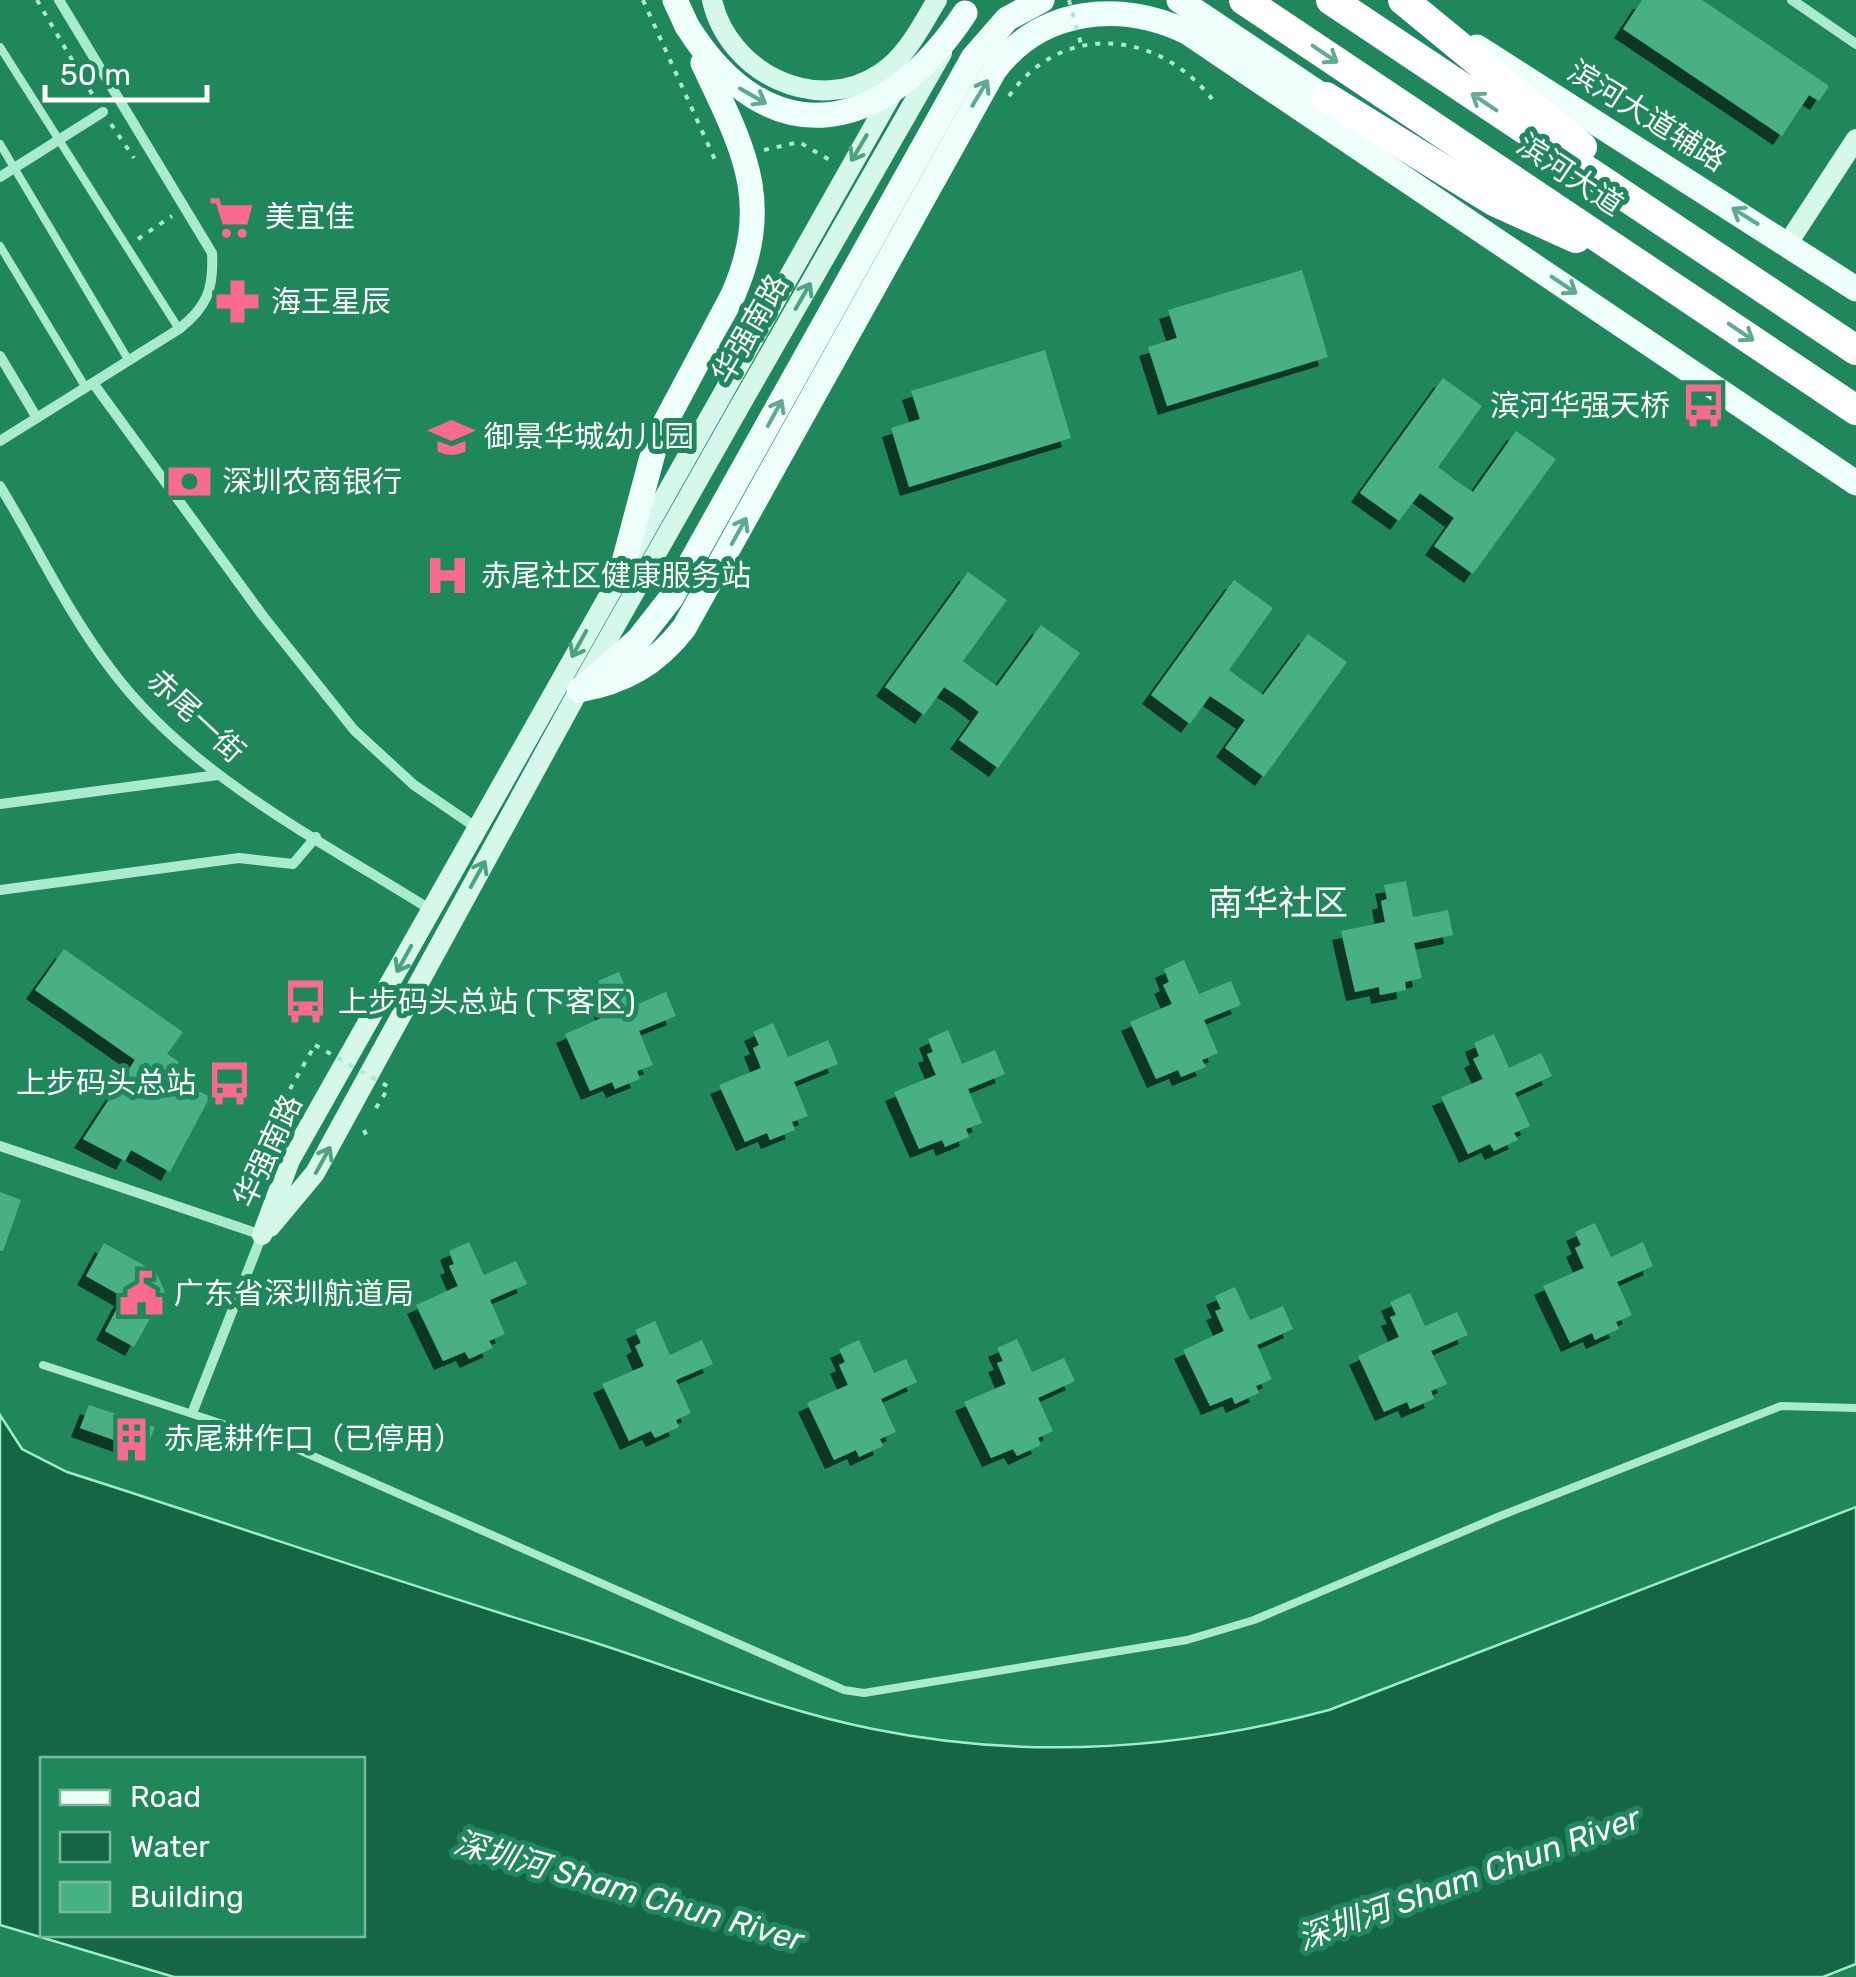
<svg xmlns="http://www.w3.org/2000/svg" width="1856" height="1977" viewBox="0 0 1856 1977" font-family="Rubik,'Noto Sans SC',sans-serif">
	<defs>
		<filter id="shadow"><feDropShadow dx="-9" dy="9" stdDeviation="0" flood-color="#0009"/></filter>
	</defs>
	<rect width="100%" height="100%" fill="#20875d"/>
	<!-- water -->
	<path fill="#166646" stroke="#9decca" stroke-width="2.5" fill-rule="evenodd" d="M 0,1415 L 22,1449 L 67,1472 C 237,1526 406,1585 577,1637 C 675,1667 772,1709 873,1729 C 1025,1760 1179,1750 1329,1710 L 1856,1507 L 1856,1964 L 1823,1977 L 174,1977 L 0,1925 ZM 42,1760 L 362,1760 L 362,1934 L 42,1934 Z"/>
	<!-- building -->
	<g fill="#48b085" filter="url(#shadow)">
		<polygon points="1642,0 1702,0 1829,86 1819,101 1809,95 1782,136 1623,29"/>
		<polygon points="1302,270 1328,357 1167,406 1148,347 1177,338 1168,310"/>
		<polygon points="1045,350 1071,438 909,487 891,428 920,419 911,391"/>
		<polygon points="1443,378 1482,406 1438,467 1455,480 1473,492 1516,431 1556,459 1473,574 1434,546 1454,518 1420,493 1399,521 1360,493"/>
		<polygon points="968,572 1007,600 963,661 980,674 997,686 1041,625 1080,653 998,768 959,740 979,712 962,699 944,687 924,715 885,687"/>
		<polygon points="1234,580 1273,608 1229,670 1263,695 1308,634 1347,662 1264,777 1225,748 1245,720 1228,708 1210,696 1190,724 1151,695"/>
		<polygon points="1406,881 1413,917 1448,910 1453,935 1414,943 1422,978 1405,982 1406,990 1380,995 1379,987 1355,992 1341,931 1385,922 1381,901 1387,899 1384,885"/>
		<polygon points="64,949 183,1032 167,1054 179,1062 171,1076 210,1097 170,1172 131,1150 125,1161 83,1139 135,1060 35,990"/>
		<polygon points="1184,960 1199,994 1231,981 1241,1005 1204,1020 1218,1053 1202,1060 1206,1067 1181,1077 1178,1070 1156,1079 1130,1022 1172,1004 1163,985 1169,982 1164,969"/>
		<polygon points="619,972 633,1006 666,992 676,1016 639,1031 653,1065 637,1071 640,1079 615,1089 612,1082 590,1091 565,1034 606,1016 598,996 604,994 598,981"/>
		<polygon points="773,1023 788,1057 828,1040 838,1064 794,1082 808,1116 792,1122 795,1130 770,1140 767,1133 745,1142 719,1085 761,1068 753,1048 759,1045 753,1032"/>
		<polygon points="948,1030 962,1064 995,1050 1005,1074 968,1089 982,1123 966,1129 969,1137 945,1147 942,1140 919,1149 894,1092 936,1075 927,1054 933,1052 928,1039"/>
		<polygon points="1494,1034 1509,1068 1541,1053 1552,1076 1515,1093 1530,1126 1514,1133 1518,1140 1494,1151 1490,1144 1468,1154 1441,1097 1483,1079 1473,1059 1479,1056 1474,1043"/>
		<polygon points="0,1192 21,1200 3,1251 0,1251"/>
		<polygon points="1595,1223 1611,1257 1643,1242 1653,1266 1617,1282 1632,1315 1616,1322 1619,1329 1595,1340 1592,1333 1570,1343 1543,1286 1584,1268 1575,1248 1581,1245 1575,1232"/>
		<polygon points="469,1242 484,1275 516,1261 527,1284 490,1300 505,1334 489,1341 493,1348 469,1359 465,1352 443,1361 416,1305 458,1286 449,1266 454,1264 449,1251"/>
		<polygon points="104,1243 156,1272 165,1292 134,1347 105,1331 123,1297 86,1276"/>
		<polygon points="1235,1287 1250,1320 1283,1306 1293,1329 1257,1345 1272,1379 1256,1386 1259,1393 1235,1404 1232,1397 1210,1406 1183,1350 1224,1331 1215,1311 1221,1309 1215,1296"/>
		<polygon points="1410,1293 1425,1326 1457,1312 1468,1335 1431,1351 1447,1384 1431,1391 1434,1399 1410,1409 1407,1402 1384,1412 1358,1356 1399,1337 1390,1317 1396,1315 1390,1302"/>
		<polygon points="655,1321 670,1355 702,1340 713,1364 676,1380 691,1413 676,1420 679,1427 655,1438 651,1431 629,1441 602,1384 644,1366 635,1346 641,1343 635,1330"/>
		<polygon points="1017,1339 1032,1372 1064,1358 1075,1381 1038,1398 1053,1431 1038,1438 1041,1445 1017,1456 1013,1449 991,1458 964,1402 1006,1384 997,1363 1003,1361 997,1348"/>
		<polygon points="859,1340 874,1373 906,1359 917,1382 881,1399 896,1432 880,1439 883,1446 859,1457 856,1450 834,1460 807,1403 848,1385 839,1365 845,1362 839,1349"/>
		<polygon points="89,1405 155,1427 145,1451 80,1428"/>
	</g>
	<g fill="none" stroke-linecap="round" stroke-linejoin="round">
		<!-- path -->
		<g stroke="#aaeacf" stroke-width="4" stroke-dasharray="5 8" stroke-linecap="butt">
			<polyline points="37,0 95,99"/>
			<polyline points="643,0 716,162"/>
			<path d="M 1009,96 C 1062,21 1158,30 1212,99"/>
			<polyline points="111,124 134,158"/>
			<polyline points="764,150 799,142 833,162"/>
			<polyline points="138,239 172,216"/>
			<polyline points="290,1089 315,1045"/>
			<polyline points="376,1108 389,1087"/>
			<polyline points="364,1130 368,1139"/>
		</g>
		<!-- lane -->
		<g stroke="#aaeacf" stroke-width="8">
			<polyline points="0,47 179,329"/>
			<polyline points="0,144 129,361"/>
			<polyline points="0,246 86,388"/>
			<polyline points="43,1365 290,1446 844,1690 864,1693 1187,1640 1254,1620 1500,1516 1781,1406 1856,1408"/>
		</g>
		<!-- street -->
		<g stroke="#aaeacf" stroke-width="10">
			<polyline points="1792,0 1856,44"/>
			<polyline points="0,177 103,112"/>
			<polyline points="0,356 37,418"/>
			<polyline points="93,383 263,616 354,730 414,785 477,828"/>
			<path d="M 0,441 L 179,329 C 207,307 214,289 212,253 L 59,0"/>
			<path d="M 0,486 C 36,545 68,613 110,668 C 190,776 320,840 431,910"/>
			<polyline points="0,804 218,775"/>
			<polyline points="0,890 239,858 293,864 316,837"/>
			<polyline points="0,1146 262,1235 193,1411"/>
		</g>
		<!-- secondary -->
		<g stroke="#d5f8ea" stroke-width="20">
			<polyline points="1788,243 1856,139"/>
			<polyline points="270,1227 315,1173 579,690 737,411"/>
			<polyline points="262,1235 290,1160 896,87"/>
		</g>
		<!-- primary -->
		<g stroke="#eefef8" stroke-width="25">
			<polyline points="675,0 687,26"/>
			<polyline points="1179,0 1339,107"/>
			<polyline points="1477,47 1856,289"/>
			<polyline points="624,562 657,438 733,295"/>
			<polyline points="587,684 638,640 671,598 973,58 1007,19 1042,0"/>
			<path d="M 579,690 C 624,682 656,664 684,628 L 994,71 C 1040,8 1120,0 1187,32 L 1856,483"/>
		</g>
		<!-- highway -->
		<g stroke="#fff" stroke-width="30">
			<polyline points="1244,0 1856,410"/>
			<polyline points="1331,0 1856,350"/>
			<polyline points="1403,0 1582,147"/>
			<polyline points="1326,97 1494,201 1576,238"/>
		</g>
		<!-- path-bridge -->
		<g stroke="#aaeacf" stroke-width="4" stroke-dasharray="5 8" stroke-linecap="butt">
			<polyline points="1069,0 1081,44"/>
			<polyline points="315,1045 389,1087"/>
		</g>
		<!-- secondary-bridge -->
		<g stroke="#d5f8ea" stroke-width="20">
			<path d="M 712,0 C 728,72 816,117 881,73 C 907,56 921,26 937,0"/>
			<polyline points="737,411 942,53"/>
		</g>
		<!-- primary-bridge -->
		<g stroke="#eefef8" stroke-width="25">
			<path d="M 687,26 C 770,159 886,134 965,13"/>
			<path d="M 703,63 C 743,148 774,201 733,295"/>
		</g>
	</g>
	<!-- one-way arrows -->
	<defs><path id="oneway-shaft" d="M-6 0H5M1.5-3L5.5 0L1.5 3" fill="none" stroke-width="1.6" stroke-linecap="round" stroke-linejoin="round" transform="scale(2.5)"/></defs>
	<g stroke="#63ab8e">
		<use href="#oneway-shaft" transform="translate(1325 54) rotate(34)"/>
		<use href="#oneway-shaft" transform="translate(1484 102) rotate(-146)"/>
		<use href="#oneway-shaft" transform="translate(1741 332) rotate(34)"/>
	</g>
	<g stroke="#5eab8c">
		<use href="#oneway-shaft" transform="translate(980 93) rotate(-59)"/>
		<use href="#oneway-shaft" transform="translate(753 96) rotate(30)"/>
		<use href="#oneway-shaft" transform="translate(1745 216) rotate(-148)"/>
		<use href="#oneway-shaft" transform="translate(1564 285) rotate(34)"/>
		<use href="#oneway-shaft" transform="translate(775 413) rotate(-61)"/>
		<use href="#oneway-shaft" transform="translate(739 531) rotate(-61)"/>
	</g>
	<g stroke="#4da380">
		<use href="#oneway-shaft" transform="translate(859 148) rotate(121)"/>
		<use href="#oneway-shaft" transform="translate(803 296) rotate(-60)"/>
		<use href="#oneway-shaft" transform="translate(579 644) rotate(119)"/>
		<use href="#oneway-shaft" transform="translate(478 874) rotate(-61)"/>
		<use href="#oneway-shaft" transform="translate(404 959) rotate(119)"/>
		<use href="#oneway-shaft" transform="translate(323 1160) rotate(-61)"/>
	</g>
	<!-- icons -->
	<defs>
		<symbol id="supermarket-bare" viewBox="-9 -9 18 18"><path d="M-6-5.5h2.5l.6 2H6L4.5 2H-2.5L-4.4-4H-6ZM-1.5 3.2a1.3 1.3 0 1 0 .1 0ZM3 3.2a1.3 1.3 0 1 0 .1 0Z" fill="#f86a8e" stroke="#20875d" stroke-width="2.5" paint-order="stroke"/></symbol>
		<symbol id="pharmacy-bare" viewBox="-9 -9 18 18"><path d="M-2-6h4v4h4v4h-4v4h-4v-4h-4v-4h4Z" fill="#f86a8e" stroke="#20875d" stroke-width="2.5" paint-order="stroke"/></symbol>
		<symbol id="bus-bare" viewBox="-9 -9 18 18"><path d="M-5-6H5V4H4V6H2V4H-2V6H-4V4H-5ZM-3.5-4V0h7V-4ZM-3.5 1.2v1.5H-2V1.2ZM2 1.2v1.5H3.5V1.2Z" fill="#f86a8e" stroke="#20875d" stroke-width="2.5" paint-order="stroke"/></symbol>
		<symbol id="school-bare" viewBox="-9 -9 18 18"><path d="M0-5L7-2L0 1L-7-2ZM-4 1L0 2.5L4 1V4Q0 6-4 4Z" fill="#f86a8e" stroke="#20875d" stroke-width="2.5" paint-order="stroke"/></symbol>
		<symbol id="bank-bare" viewBox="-9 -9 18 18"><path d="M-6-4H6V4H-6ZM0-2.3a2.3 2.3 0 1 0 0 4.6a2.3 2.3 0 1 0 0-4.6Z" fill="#f86a8e" stroke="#20875d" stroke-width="2.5" paint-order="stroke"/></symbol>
		<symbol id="hospital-bare" viewBox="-9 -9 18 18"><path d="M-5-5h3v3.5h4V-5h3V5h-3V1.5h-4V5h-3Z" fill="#f86a8e" stroke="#20875d" stroke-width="2.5" paint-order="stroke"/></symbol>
		<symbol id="civic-bare" viewBox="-9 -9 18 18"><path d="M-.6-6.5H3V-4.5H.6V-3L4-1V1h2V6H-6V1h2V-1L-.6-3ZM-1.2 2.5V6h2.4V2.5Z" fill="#f86a8e" stroke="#20875d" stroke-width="2.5" paint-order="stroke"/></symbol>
		<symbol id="building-bare" viewBox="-9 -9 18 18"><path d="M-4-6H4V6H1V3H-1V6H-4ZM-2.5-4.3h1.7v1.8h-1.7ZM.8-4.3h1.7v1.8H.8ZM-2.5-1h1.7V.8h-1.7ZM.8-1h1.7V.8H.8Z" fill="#f86a8e" stroke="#20875d" stroke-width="2.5" paint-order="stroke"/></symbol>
	</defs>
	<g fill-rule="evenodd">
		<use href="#supermarket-bare" x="200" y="186" width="63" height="63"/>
		<use href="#pharmacy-bare" x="206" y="270" width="63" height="63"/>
		<use href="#bus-bare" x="1672" y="374" width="63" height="63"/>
		<use href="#school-bare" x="420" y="406" width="63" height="63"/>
		<use href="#bank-bare" x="158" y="450" width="63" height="63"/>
		<use href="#hospital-bare" x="416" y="544" width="63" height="63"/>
		<use href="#bus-bare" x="274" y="970" width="63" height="63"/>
		<use href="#bus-bare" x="198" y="1052" width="63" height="63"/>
		<use href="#civic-bare" x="110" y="1262" width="63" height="63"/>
		<use href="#building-bare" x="100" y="1408" width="63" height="63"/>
	</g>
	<g text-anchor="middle" stroke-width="10" stroke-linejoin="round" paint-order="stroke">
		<!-- street labels -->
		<g font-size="30" fill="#fff" stroke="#20875d">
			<text transform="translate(1647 116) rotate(32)" y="10">滨河大道辅路</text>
			<text transform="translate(1570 175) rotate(34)" y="10">滨河大道</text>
			<text transform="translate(750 329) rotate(-60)" y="10">华强南路</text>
			<text transform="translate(196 716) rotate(43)" y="10">赤尾一街</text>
			<text transform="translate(268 1151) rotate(-65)" y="10">华强南路</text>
		</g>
		<!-- poi labels -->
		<g font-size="30" fill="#fff" stroke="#20875d" text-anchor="start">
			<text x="265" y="227">美宜佳</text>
			<text x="271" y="312">海王星辰</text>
			<text x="1670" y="416" text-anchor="end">滨河华强天桥</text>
			<text x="484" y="447">御景华城幼儿园</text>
			<text x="222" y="492">深圳农商银行</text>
			<text x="481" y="586">赤尾社区健康服务站</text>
			<text x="338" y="1012">上步码头总站 (下客区)</text>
			<text x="196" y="1093" text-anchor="end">上步码头总站</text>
			<text x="174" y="1304">广东省深圳航道局</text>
			<text x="164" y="1449">赤尾耕作口（已停用）</text>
		</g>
		<!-- water labels -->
		<g font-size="32" font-style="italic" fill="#fff" stroke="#20875d">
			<text transform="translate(1469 1878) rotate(-20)" y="11">深圳河 Sham Chun River</text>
			<text transform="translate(629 1891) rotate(16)" y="11">深圳河 Sham Chun River</text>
		</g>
		<!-- quarter labels -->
		<g font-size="35" fill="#fff" stroke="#20875d">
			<text x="1278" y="915">南华社区</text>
		</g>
	</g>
	<!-- legend -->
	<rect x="40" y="1757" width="325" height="180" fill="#20875d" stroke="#79b79e" stroke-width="2.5"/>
	<rect x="60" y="1790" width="50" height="15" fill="#eefef8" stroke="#79b79e" stroke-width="2.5"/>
	<text x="130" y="1807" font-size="30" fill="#ffffff">Road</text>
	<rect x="60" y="1832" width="50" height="30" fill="#166646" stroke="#79b79e" stroke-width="2.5"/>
	<text x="130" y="1857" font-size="30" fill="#ffffff">Water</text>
	<rect x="60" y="1882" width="50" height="30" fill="#48b085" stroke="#79b79e" stroke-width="2.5"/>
	<text x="130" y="1907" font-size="30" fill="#ffffff">Building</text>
	<!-- scale -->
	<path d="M45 85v15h162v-15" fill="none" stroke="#ffffff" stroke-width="5"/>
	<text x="60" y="85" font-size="30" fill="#ffffff" stroke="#20875d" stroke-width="8" paint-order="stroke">50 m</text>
</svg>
